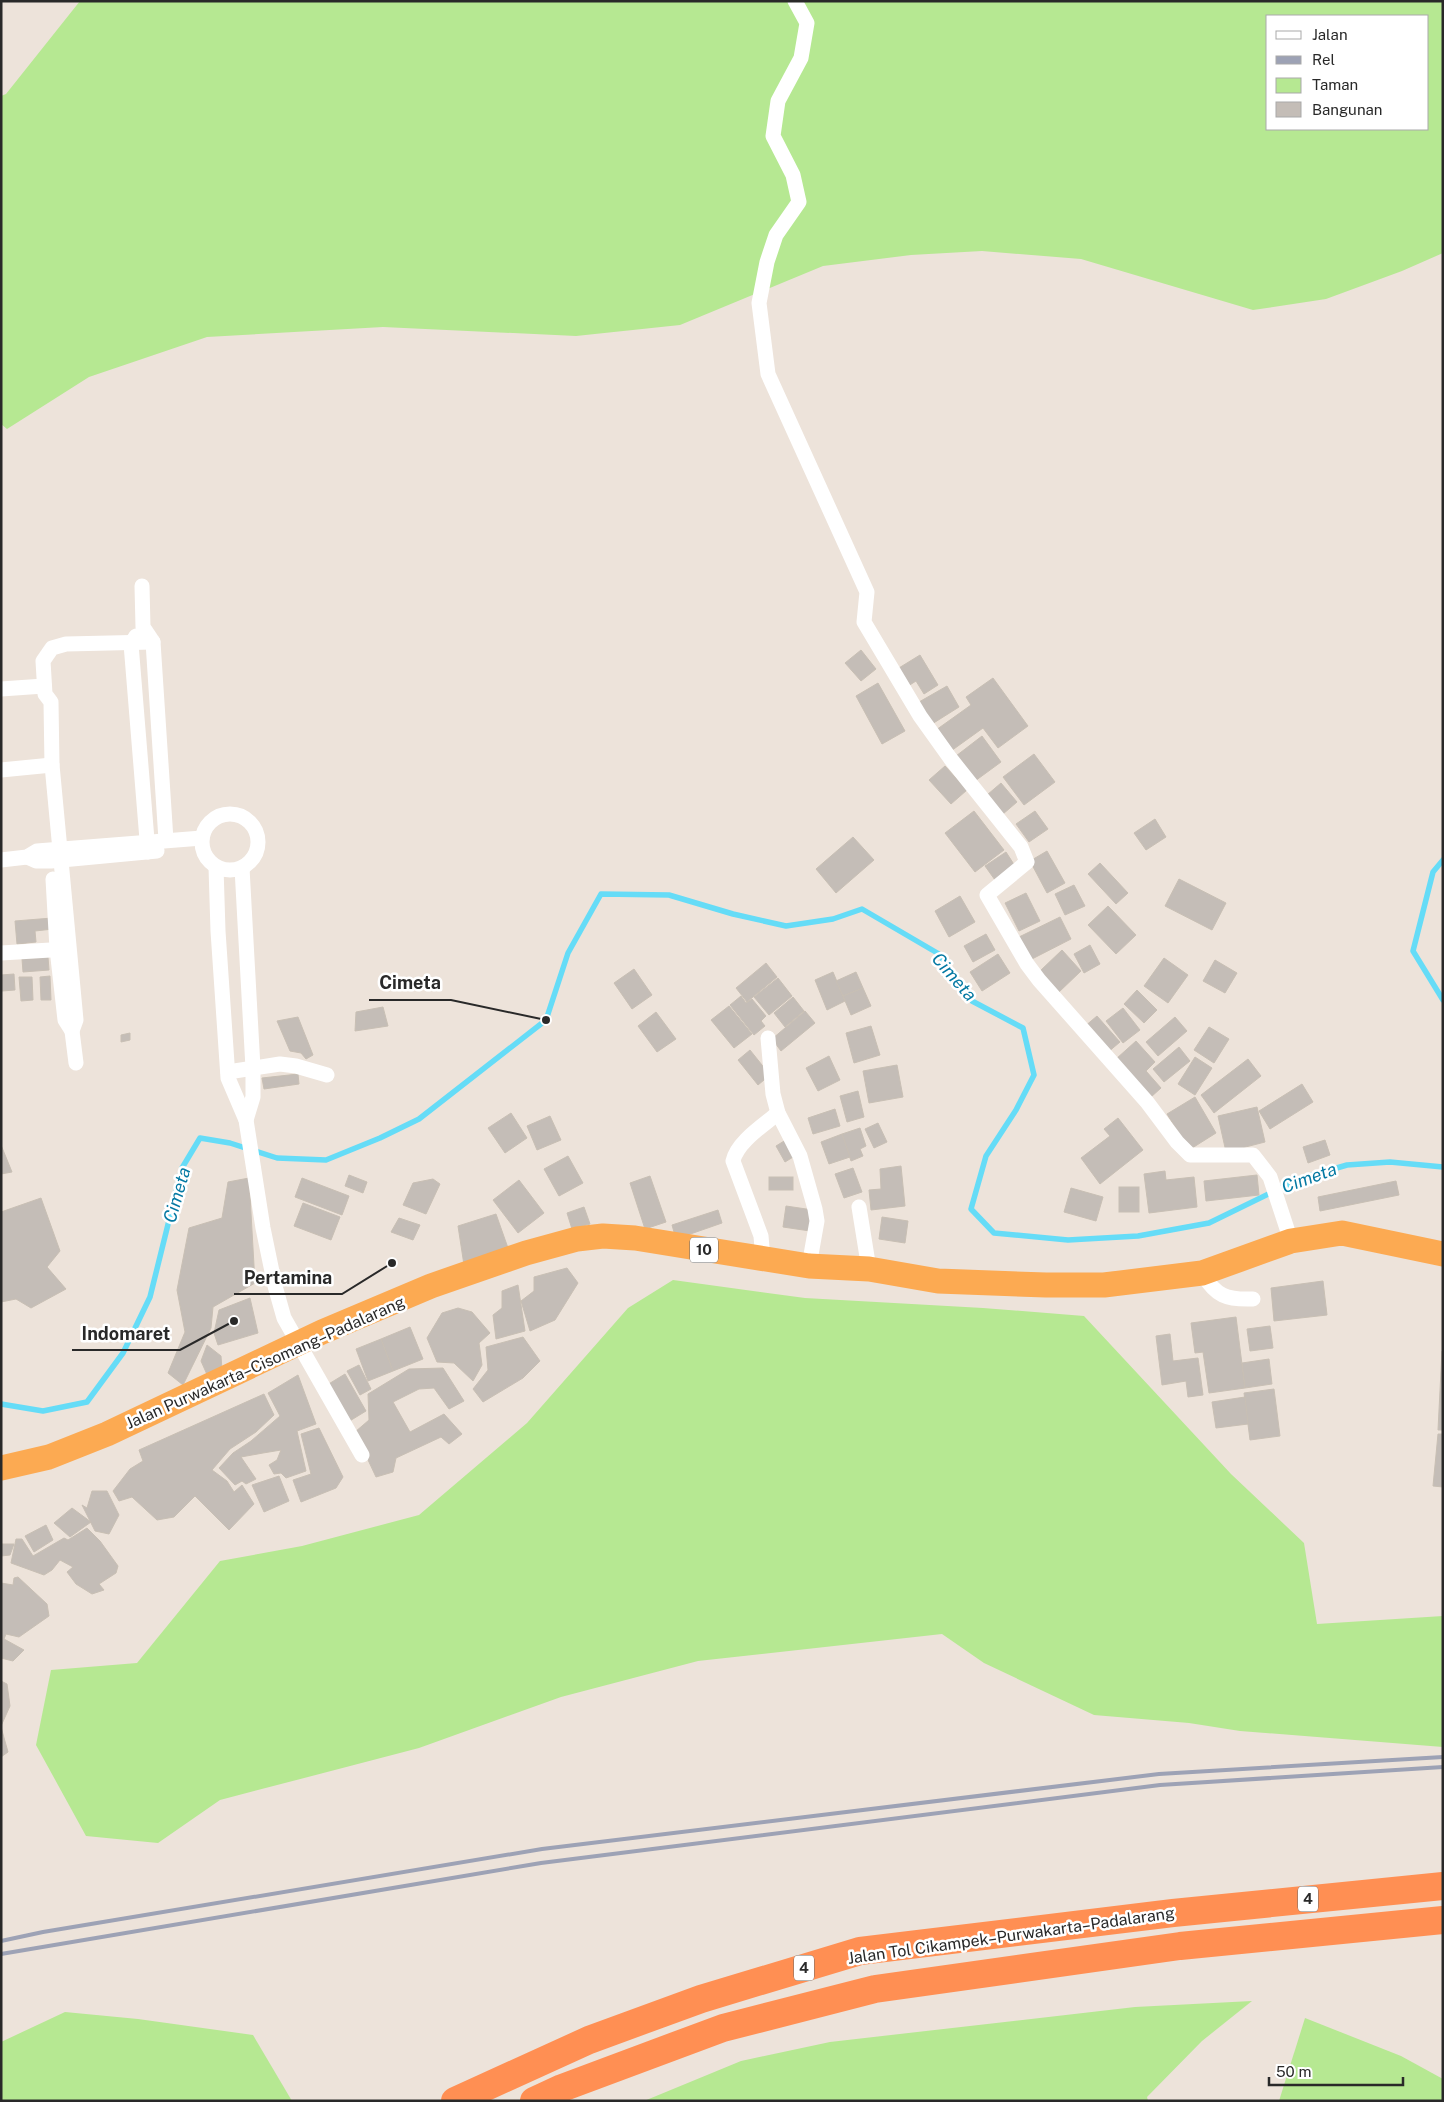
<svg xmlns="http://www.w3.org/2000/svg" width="1444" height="2102" viewBox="0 0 1444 2102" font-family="'Public Sans',sans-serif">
	<rect width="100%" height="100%" fill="#ede3da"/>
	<!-- green -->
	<g fill="#b6e892" fill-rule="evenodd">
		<path d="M 80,1 L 1443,1 L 1443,253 L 1402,271 L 1326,299 L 1253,310 L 1081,259 L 982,251 L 911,255 L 823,266 L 680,325 L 576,336 L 383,327 L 207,337 L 89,377 L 7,429 L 1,424 L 1,96 L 6,94 ZM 1268,16 L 1428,16 L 1428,129 L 1268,129 Z"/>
		<polygon points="673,1280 805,1298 983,1308 1084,1316 1231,1474 1304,1543 1317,1624 1443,1616 1443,1747 1240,1731 1189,1723 1094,1715 984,1663 942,1634 698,1661 561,1697 419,1748 220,1800 158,1843 86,1836 36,1745 51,1670 137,1663 220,1561 302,1546 419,1515 527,1423 628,1308"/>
		<polygon points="1252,2001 1202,2041 1147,2097 1148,2101 644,2101 741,2061 830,2042 1135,2007"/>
		<polygon points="65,2012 138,2019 253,2035 292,2101 1,2101 1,2042"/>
		<polygon points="1305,2018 1401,2056 1443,2079 1443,2101 1279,2101"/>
	</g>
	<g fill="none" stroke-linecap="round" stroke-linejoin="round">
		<!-- stream -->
		<g stroke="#65dcf7" stroke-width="5.5">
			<polyline points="1443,860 1433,872 1413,951 1443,1000"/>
			<polyline points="1,1404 43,1411 87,1402 123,1353 150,1297 182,1168 200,1138 230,1143 277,1158 326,1160 380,1138 419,1119 546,1020 568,953 601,894 669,895 733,914 786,926 833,919 862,909 939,954 972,1001 1023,1028 1034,1075 1016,1110 986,1156 971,1209 994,1233 1068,1240 1138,1236 1209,1223 1299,1179 1347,1165 1390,1162 1443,1167"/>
		</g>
	</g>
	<!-- building -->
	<g fill="#c4bdb7" stroke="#c8bfb4">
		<polygon points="861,650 876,669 861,681 845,663"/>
		<polygon points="920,655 938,685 924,694 916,681 905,688 894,671"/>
		<polygon points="993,678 1028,726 998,748 983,728 951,751 936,730 971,705 966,697"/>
		<polygon points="878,683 905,731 882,744 856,696"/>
		<polygon points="947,686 959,707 932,724 919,702"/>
		<polygon points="982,736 1001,762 975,781 956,756"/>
		<polygon points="1034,754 1055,782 1024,805 1003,777"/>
		<polygon points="945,766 967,790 951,804 929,780"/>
		<polygon points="1001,783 1017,802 1003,814 987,795"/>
		<polygon points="974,811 1004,850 975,872 945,833"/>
		<polygon points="1035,811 1048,829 1029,842 1016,824"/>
		<polygon points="1155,819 1166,837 1146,850 1134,833"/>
		<polygon points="853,837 874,860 836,893 816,869"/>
		<polygon points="1047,851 1065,883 1047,893 1030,861"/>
		<polygon points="1006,852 1015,866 995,880 985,866"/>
		<polygon points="1100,863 1128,893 1116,904 1088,874"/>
		<polygon points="1179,879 1226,903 1212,930 1165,906"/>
		<polygon points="1074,885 1085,906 1065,915 1055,894"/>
		<polygon points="1026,893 1040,921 1019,931 1005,903"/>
		<polygon points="960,896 975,922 949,937 935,911"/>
		<polygon points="1108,906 1136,935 1116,954 1088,925"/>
		<polygon points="1060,917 1071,939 1030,960 1019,937"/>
		<polygon points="52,918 53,929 35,931 36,942 17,944 15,921"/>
		<polygon points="986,934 995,950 973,962 964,946"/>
		<polygon points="1090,945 1100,964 1084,973 1074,954"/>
		<polygon points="1062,950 1081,971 1059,992 1040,971"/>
		<polygon points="998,954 1010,973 982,991 970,972"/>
		<polygon points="48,957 49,970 23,972 22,959"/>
		<polygon points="1164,958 1188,975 1168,1003 1144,986"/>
		<polygon points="1215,960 1237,973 1225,993 1203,981"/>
		<polygon points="766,963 777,977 747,1002 736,988"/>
		<polygon points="634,969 652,995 632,1009 614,983"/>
		<polygon points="833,972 845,1001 827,1010 815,980"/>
		<polygon points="856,972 863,988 843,996 836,981"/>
		<polygon points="14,974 15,990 2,991 1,975"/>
		<polygon points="50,976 51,1000 41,1000 40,977"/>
		<polygon points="19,977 32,977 33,1000 21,1001"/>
		<polygon points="778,978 792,996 769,1015 754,997"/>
		<polygon points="863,988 871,1006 851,1015 843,996"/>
		<polygon points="1137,990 1157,1010 1144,1023 1124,1004"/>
		<polygon points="741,996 746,1003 752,999 766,1016 761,1021 765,1026 754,1035 730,1005"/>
		<polygon points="793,997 804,1011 785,1027 774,1013"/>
		<polygon points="729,1006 752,1034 734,1048 711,1020"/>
		<polygon points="383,1007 388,1026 355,1031 356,1012"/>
		<polygon points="1123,1008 1140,1030 1123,1043 1106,1021"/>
		<polygon points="805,1011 815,1023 781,1051 772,1039"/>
		<polygon points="656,1012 676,1039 657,1052 638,1026"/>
		<polygon points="1097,1016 1120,1042 1107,1053 1084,1027"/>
		<polygon points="298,1017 313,1055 306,1059 301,1053 290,1051 277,1021"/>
		<polygon points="1175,1017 1187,1031 1158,1056 1146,1042"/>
		<polygon points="871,1026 880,1055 854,1063 846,1033"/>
		<polygon points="1209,1027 1229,1039 1214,1063 1194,1050"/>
		<polygon points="130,1033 130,1040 121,1042 121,1035"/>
		<polygon points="1136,1041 1155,1062 1146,1071 1161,1088 1151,1097 1116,1059"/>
		<polygon points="1179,1047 1190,1061 1164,1082 1153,1069"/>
		<polygon points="750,1050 770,1075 758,1085 738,1060"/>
		<polygon points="829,1056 840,1080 818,1091 806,1068"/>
		<polygon points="1195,1057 1212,1068 1195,1095 1178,1084"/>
		<polygon points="1248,1059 1261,1076 1214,1113 1201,1095"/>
		<polygon points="897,1065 903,1097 869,1103 863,1071"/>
		<polygon points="298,1074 299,1084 264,1089 262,1078"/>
		<polygon points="1302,1084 1313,1102 1270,1129 1259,1111"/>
		<polygon points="858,1091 864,1117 847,1122 840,1096"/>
		<polygon points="1195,1097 1216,1133 1189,1150 1167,1114"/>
		<polygon points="1257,1107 1265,1142 1226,1152 1218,1116"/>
		<polygon points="835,1109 840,1126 813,1134 808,1118"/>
		<polygon points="511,1113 527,1138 505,1153 488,1128"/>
		<polygon points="550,1116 561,1140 537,1150 527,1126"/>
		<polygon points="1118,1118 1143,1150 1100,1184 1081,1158 1110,1136 1104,1129"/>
		<polygon points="878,1123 887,1142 874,1148 865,1129"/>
		<polygon points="860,1128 866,1146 860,1149 863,1156 851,1161 842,1134"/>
		<polygon points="842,1134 850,1157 829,1164 821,1142"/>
		<polygon points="789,1138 798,1154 785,1162 776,1146"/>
		<polygon points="1325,1140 1330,1155 1308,1163 1303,1147"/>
		<polygon points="1,1145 12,1172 1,1174"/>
		<polygon points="568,1156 583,1183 559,1196 544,1169"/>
		<polygon points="901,1166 905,1206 871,1210 869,1190 881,1189 880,1169"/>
		<polygon points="853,1168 862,1192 844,1198 835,1174"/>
		<polygon points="1165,1171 1166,1180 1194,1177 1197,1207 1149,1213 1144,1174"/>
		<polygon points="349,1175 367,1182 363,1193 345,1186"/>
		<polygon points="1257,1175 1259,1195 1206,1201 1204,1181"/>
		<polygon points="650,1176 666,1222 645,1229 630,1183"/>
		<rect x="769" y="1177" width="24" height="13"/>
		<polygon points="249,1178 255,1283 213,1307 211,1328 183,1385 168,1373 185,1332 177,1290 189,1228 222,1218 228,1182"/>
		<polygon points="302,1178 349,1196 342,1215 295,1197"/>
		<polygon points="433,1179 440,1184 426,1214 403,1205 413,1183"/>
		<polygon points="519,1180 544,1213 518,1233 493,1200"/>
		<polygon points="1396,1181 1399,1195 1320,1211 1318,1197"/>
		<rect x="1119" y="1187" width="20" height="25"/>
		<polygon points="1071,1188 1103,1197 1096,1221 1064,1212"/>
		<polygon points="41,1198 60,1251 47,1267 66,1289 31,1308 16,1299 1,1302 1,1212"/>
		<polygon points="303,1203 340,1217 331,1240 294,1226"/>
		<polygon points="786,1206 813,1210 810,1231 783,1227"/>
		<polygon points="584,1207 590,1224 572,1229 567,1213"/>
		<polygon points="718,1210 722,1223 676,1239 672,1225"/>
		<polygon points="496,1214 508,1248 464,1265 458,1226"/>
		<polygon points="882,1217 908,1221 905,1243 879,1239"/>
		<polygon points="399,1218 420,1225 413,1240 391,1232"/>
		<polygon points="567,1268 578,1283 555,1320 530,1331 521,1301 534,1291 534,1277"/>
		<polygon points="1323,1281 1327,1315 1274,1321 1271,1288"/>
		<polygon points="518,1285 525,1331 496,1339 493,1315 502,1308 502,1291"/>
		<polygon points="250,1298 258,1333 218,1345 214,1333 219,1310"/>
		<polygon points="458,1308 472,1312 490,1333 479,1343 482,1365 473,1381 454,1363 437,1362 427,1338 442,1313"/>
		<polygon points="1236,1317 1245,1388 1209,1393 1203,1352 1195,1353 1191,1323"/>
		<polygon points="1270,1326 1273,1348 1250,1351 1247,1329"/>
		<polygon points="410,1327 423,1359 393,1371 381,1339"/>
		<polygon points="1170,1334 1173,1361 1198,1358 1203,1395 1188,1397 1186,1381 1162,1385 1156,1336"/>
		<polygon points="523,1337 540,1361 523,1378 483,1402 473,1389 488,1370 486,1347"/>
		<polygon points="381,1339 393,1371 368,1381 356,1349"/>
		<polygon points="207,1345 221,1356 222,1370 209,1379 201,1361"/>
		<polygon points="1442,1351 1443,1351 1443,1430 1438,1430"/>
		<polygon points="1269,1359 1272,1384 1245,1388 1242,1363"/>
		<polygon points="359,1365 371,1389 360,1395 347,1371"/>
		<polygon points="443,1368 464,1401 449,1409 434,1388 419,1389 393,1402 410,1432 444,1414 462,1434 449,1444 441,1437 396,1458 393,1472 376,1477 355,1432 369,1420 368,1394 409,1369"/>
		<polygon points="345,1374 366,1411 348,1422 327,1385"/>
		<polygon points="298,1375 316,1424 297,1431 306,1471 286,1478 281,1473 274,1474 269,1465 277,1460 281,1450 263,1453 241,1457 256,1479 246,1484 242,1481 235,1485 219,1468 233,1453 251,1441 280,1416 268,1393"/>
		<polygon points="1274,1389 1280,1436 1250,1440 1244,1393"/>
		<polygon points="264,1394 274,1415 256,1432 230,1449 212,1470 227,1481 234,1492 242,1485 254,1504 229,1530 195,1496 174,1517 157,1520 132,1497 119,1501 113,1491 130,1469 143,1461 139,1450"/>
		<polygon points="1245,1397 1248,1424 1216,1428 1212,1402"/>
		<polygon points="319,1428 343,1477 336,1488 301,1502 293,1480 311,1474 301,1434"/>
		<polygon points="1438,1434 1443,1434 1443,1487 1433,1486"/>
		<polygon points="279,1476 289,1501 264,1512 252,1485"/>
		<polygon points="92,1491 107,1491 119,1515 109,1534 95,1531 82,1505 87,1508"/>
		<polygon points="72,1508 91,1522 70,1537 54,1523"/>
		<polygon points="46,1525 53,1540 34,1552 25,1536"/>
		<polygon points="87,1528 100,1541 118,1566 116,1573 99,1584 104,1590 92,1594 76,1584 67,1572 73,1567 60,1560 52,1570 44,1575 11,1563 16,1539 22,1539 33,1556 64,1538 68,1540"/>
		<polygon points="1,1544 14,1544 10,1555 1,1556"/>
		<polygon points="18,1577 47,1604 49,1616 19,1637 6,1634 4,1639 24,1650 13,1661 1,1658 1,1583 13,1585 14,1578"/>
		<polygon points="1,1681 7,1684 10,1706 1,1726"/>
		<polygon points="1,1727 8,1752 1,1757"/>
	</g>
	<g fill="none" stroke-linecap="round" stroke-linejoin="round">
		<!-- minor -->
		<g stroke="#fff" stroke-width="15">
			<polyline points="795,1 807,23 801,58 778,101 773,136 793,175 799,202 776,235 767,262 759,303 768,374 867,592 864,622 920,716 950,758 1021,847 1027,862 987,895 1027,964 1039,980 1147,1102 1177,1142 1190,1155 1253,1155 1270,1177 1291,1241"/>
			<polyline points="142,586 143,627 153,642 166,840"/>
			<polyline points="136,636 131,644 148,852"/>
			<polyline points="1,689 44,686"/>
			<polyline points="1,770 52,765"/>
			<circle cx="230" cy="842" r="28"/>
			<polyline points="27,857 36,861 51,861 157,851"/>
			<polyline points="1,860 27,857 37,851 202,838"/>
			<polyline points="216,867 218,931 228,1078 246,1120 263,1228 275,1286 284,1318 362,1455"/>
			<polyline points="242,868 253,1068 253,1097 246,1120"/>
			<polyline points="53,879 57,949 65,1020 72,1031"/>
			<polyline points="1,953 67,949"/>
			<polyline points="768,1038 773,1094 778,1113 800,1156 815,1209 817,1221 809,1266"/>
			<polyline points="76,1063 72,1031 76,1020 52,765 51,702 45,694 43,661 52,648 66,644 153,642"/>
			<polyline points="228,1072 280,1064 296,1066 327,1075"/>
			<polyline points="859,1207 869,1269"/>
			<path d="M 763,1259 L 761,1236 L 733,1161 C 737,1142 764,1125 778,1113"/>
			<path d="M 1202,1273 C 1216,1296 1226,1300 1253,1299"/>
		</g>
		<!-- trunk -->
		<polyline stroke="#fcaa52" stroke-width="25" points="1,1468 49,1457 107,1434 322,1332 431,1286 526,1253 577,1239 603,1236 635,1238 809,1266 869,1269 938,1281 1046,1285 1104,1285 1202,1273 1291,1241 1342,1233 1443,1254"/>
		<!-- motorway -->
		<g stroke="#ff8f53" stroke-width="28">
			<polyline points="455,2101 589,2040 701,1999 860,1951 1173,1913 1443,1886"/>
			<polyline points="534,2101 562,2088 723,2028 875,1989 1180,1946 1443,1920"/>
		</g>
		<!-- rail -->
		<g stroke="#9da2b5" stroke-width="4">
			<polyline points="1,1941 43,1932 542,1849 1159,1774 1443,1757"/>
			<polyline points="1,1954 541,1863 1160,1785 1443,1767"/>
		</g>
	</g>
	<g text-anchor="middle" stroke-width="5" stroke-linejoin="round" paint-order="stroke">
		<!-- shield labels -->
		<g fill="#fff" stroke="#696969" stroke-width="1">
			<rect x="690" y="1237.5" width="28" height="25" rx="4"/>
			<rect x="1298" y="1886.5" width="20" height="25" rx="4"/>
			<rect x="794" y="1955.5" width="20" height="25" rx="4"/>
		</g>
		<g font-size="15" font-weight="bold" fill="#292929">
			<text x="704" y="1255">10</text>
			<text x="1308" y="1904">4</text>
			<text x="804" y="1973">4</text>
		</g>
		<!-- street labels -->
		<g font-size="16" fill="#292929" stroke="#fff">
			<text transform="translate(265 1362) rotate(-24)" y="6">Jalan Purwakarta–Cisomang–Padalarang</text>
			<text transform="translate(1011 1935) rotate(-8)" y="6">Jalan Tol Cikampek–Purwakarta–Padalarang</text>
		</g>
		<!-- water labels -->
		<g font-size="18" font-style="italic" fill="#0479a3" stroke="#fff">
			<text transform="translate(954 977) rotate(49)" y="6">Cimeta</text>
			<text transform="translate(1309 1178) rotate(-20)" y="6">Cimeta</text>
			<text transform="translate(177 1195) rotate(-74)" y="6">Cimeta</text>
		</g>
	</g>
	<!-- callouts -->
	<path fill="none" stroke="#292929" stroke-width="2" d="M546 1020L451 1000H369M392 1263L342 1294H234M234 1321L180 1350H72"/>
	<g fill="#292929" stroke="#fff" stroke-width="2">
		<circle cx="546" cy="1020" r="5"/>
		<circle cx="392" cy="1263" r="5"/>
		<circle cx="234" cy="1321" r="5"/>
	</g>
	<g font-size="18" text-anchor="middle" font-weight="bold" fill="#292929" stroke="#fff" stroke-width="5" stroke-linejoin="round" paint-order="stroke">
		<text x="410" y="989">Cimeta</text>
		<text x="288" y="1284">Pertamina</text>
		<text x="126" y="1340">Indomaret</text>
	</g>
	<!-- border -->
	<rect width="1444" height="2102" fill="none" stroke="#292929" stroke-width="5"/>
	<!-- legend -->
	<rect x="1266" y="15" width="162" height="115" fill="#ffffff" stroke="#a9a9a9"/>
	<rect x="1276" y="31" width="25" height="8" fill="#ffffff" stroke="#a9a9a9"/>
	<text x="1312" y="40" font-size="15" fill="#292929">Jalan</text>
	<rect x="1276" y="56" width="25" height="8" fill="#9da2b5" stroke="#a9a9a9"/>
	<text x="1312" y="65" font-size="15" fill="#292929">Rel</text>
	<rect x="1276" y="78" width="25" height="15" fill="#b6e892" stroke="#a9a9a9"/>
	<text x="1312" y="90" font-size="15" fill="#292929">Taman</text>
	<rect x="1276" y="102" width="25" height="15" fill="#c4bdb7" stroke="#a9a9a9"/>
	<text x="1312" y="115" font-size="15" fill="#292929">Bangunan</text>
	<!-- scale -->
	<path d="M1269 2077v8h134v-8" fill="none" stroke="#292929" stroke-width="2.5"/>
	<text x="1276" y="2077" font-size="15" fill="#292929" stroke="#ffffff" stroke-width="4" paint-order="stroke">50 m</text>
</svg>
